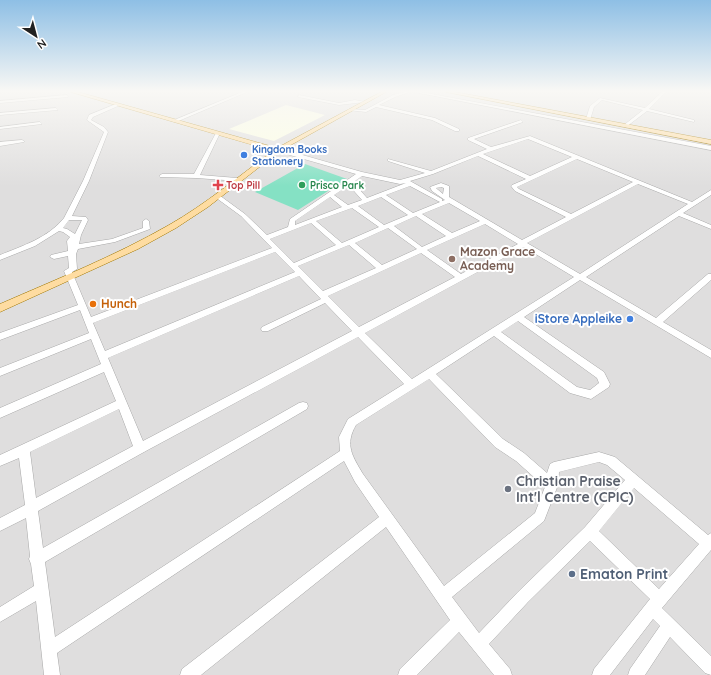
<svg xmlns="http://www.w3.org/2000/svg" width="711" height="675" viewBox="0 0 711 675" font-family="Quicksand,sans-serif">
	<rect width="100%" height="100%" fill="#f2efe8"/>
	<!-- residential -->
	<rect fill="#dfdede" x="0" y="92" width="711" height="583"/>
	<!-- education -->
	<polygon fill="#fdffe4" points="286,105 325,115 274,141 229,129"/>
	<!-- pitch -->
	<polygon fill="#85e1c4" points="305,164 347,179 298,210 255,192"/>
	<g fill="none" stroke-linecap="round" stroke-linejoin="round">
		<defs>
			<g id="minor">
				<polygon points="242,92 247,92 176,122 172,121"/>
				<polygon points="404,92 410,92 395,97 379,105 435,118 459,129 459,131 455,131 432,120 376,107 366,112 348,110 350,109 365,110 393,95"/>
				<polygon points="414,92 421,92 711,146 711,150"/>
				<polygon points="662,92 666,92 649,109 694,120 694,122 647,111 626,127 624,126 624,125 643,110 602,100 594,107 590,120 586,119 590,106 600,98 645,108"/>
				<polygon points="67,95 68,97 0,103 0,101"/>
				<polygon points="299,95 339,103 355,100 365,102 339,105 298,97"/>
				<path d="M 116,104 L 118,106 L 93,117 L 91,120 L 104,127 L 108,132 L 89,181 L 72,216 L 86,217 L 88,220 L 81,235 L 79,244 L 112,239 L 143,228 L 143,221 L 146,219 L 149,221 L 150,229 L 115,242 L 78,249 L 76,254 L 77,269 L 72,272 L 91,317 L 272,248 L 241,216 L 215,197 L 215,195 L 219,195 L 245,214 L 267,235 L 288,227 L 290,219 L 356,174 L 276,151 L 275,150 L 278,148 L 362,172 L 400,180 L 425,173 L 388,161 L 388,159 L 431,171 L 487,149 L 468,140 L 468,138 L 521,120 L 523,122 L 474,139 L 491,147 L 530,136 L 692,202 L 711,190 L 711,195 L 683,213 L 711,225 L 711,229 L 679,216 L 586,277 L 656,318 L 708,274 L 711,274 L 711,280 L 663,322 L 711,350 L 711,358 L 580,280 L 524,317 L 604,372 L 610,384 L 609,387 L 591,399 L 570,393 L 494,336 L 436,374 L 503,439 L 524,453 L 547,473 L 550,464 L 554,462 L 599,452 L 615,457 L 708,535 L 711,533 L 711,550 L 662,608 L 711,656 L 711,675 L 705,673 L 670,637 L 645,675 L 628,675 L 630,669 L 660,626 L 653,619 L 610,675 L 592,675 L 594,669 L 650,599 L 590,541 L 528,602 L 489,644 L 510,669 L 512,675 L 494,675 L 459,632 L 417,675 L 398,675 L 400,669 L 450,620 L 386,527 L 201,675 L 180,675 L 182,669 L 379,517 L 355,482 L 344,461 L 57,653 L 60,675 L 44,675 L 36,601 L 0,622 L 0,607 L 34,586 L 31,564 L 29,559 L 30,556 L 26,518 L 0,531 L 0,518 L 25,505 L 19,458 L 0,466 L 0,455 L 116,401 L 104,372 L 0,418 L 0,408 L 101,364 L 91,339 L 0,376 L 0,368 L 89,333 L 80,310 L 0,340 L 0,333 L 78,305 L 64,271 L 69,268 L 68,256 L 54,259 L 50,257 L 51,255 L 68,251 L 67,241 L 70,237 L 63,232 L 59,231 L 35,246 L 0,260 L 0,255 C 22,246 48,238 64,218 L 83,181 L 104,132 L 87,120 L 89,115 ZM 528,139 L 572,157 L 530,176 L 483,154 ZM 478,156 L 526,179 L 512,185 L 511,186 L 515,191 L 566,217 L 522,240 L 449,197 L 449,186 L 441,183 L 430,187 L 432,191 L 445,200 L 442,201 L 442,199 L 410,181 L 433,174 ZM 577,159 L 633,182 L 571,214 L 519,189 L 517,187 ZM 362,176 L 400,184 L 406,183 L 367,198 L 359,189 L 355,181 ZM 351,184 L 354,191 L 362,200 L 348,205 L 334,195 ZM 638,184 L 688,204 L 580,274 L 527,243 ZM 410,186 L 438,201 L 440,202 L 413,213 L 386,195 ZM 441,187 L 444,188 L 443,194 L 437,189 L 436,188 ZM 330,197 L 342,207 L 295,225 L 295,221 ZM 381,197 L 408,215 L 384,225 L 358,206 ZM 449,203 L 480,221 L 452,233 L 422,214 ZM 352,208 L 379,227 L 342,243 L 316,221 ZM 416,216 L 446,236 L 422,247 L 394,226 ZM 69,220 L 82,220 L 75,234 L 67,229 L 63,228 ZM 311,223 L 336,245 L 294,263 L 270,239 ZM 485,224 L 518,244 L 461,274 L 427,250 ZM 388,228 L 417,249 L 382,265 L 355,243 ZM 349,245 L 376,268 L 323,291 L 298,266 ZM 524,247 L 574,277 L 412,379 L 365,333 ZM 275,252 L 295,272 L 105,351 L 93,323 ZM 421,253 L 455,277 L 359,327 L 328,296 ZM 299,276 L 321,299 L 262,327 L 261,329 L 262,331 L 268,331 L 325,303 L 352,331 L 143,441 L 108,358 ZM 518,321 L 597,378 L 599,383 L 590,390 L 577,387 L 501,332 ZM 358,337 L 404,384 L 348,419 L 339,437 L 340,451 L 55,637 L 45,562 L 307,409 L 308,406 L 307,403 L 303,402 L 299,403 L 43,548 L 38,511 L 144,452 ZM 429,379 L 495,447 L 516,461 L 545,487 L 535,513 L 444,586 L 363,474 C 353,457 344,445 356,425 ZM 119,409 L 133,446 L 36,498 L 30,452 ZM 599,462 L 607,465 L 625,480 L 585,527 L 518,592 L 479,633 L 452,597 L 544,521 L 558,485 L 559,472 ZM 634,488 L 699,544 L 659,589 L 599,531 Z"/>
				<polygon points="56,108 58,110 0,115 0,113"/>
				<polygon points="40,122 42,124 0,129 0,127"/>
				<polygon points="218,132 220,133 200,175 237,178 240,180 239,181 196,178 160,177 159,176 162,174 194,174 216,133"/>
				<polygon points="22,140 24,141 24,142 0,146 0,142"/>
			</g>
			<g id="major">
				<path d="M 71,92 L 78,92 L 277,148 L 381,92 L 386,92 L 280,151 L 208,207 L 176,228 L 138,249 L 0,312 L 0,304 C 57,279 115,256 169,225 C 206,204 239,176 273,151 Z"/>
				<polygon points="446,92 455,92 711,140 711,144"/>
			</g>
		</defs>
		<!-- minor casing -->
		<use href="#minor" stroke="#a8a8a8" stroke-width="1"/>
		<!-- major casing -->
		<use href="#major" stroke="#9f7600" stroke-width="1"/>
		<!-- minor -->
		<use href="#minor" fill="#fff" fill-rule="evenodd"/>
		<!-- major -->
		<use href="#major" fill="#fedca1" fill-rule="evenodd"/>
	</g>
	<!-- sky -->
	<linearGradient id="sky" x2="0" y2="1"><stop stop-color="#8ebfe5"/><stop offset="0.49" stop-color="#f9f8f5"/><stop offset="1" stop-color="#f9f8f5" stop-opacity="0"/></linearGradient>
	<rect width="711" height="186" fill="url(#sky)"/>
	<!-- markers -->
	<g fill="#3f7fe0" stroke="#fff" stroke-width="1.5">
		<circle cx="244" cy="155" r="4"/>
		<circle cx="630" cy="319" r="4"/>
	</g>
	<path fill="#e0444e" stroke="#fff" stroke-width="1.5" d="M216 179h4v4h4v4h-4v4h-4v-4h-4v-4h4z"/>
	<circle fill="#2e9e5b" stroke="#fff" stroke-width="1.5" cx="302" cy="185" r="4"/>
	<circle fill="#8d6e63" stroke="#fff" stroke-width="1.5" cx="452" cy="259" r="4"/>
	<circle fill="#e8710a" stroke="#fff" stroke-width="1.5" cx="93" cy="304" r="4"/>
	<circle fill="#6b7280" stroke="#fff" stroke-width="1.5" cx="508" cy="489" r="4"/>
	<circle fill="#5c6f8a" stroke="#fff" stroke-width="1.5" cx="572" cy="574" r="4"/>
	<g text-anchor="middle" stroke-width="4" stroke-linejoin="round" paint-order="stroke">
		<!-- far-shop labels -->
		<g font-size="10" font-weight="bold" fill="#366cbe" stroke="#fff" text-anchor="start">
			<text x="252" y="153">Kingdom Books<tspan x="252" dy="12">Stationery</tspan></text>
		</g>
		<!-- far-health labels -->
		<g font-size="10" font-weight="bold" fill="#be3a42" stroke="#fff" text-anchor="start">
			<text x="226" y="189">Top Pill</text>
		</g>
		<!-- far-leisure labels -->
		<g font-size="10" font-weight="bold" fill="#27864d" stroke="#fff" text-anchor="start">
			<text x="310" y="189">Prisco Park</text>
		</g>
		<!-- education labels -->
		<g font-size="12" font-weight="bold" fill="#785e54" stroke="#fff" text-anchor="start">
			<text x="460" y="256">Mazon Grace<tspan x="460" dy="14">Academy</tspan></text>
		</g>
		<!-- food labels -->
		<g font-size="12" font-weight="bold" fill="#c56008" stroke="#fff" text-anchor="start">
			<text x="101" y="308">Hunch</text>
		</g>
		<!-- shop labels -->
		<g font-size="12" font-weight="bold" fill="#366cbe" stroke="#fff" text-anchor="end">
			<text x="622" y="323">iStore Appleike</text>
		</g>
		<!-- near-worship labels -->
		<g font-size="14" font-weight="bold" fill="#5b616d" stroke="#fff" text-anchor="start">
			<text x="516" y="486">Christian Praise<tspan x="516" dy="16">Int'l Centre (CPIC)</tspan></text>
		</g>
		<!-- near-service labels -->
		<g font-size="14" font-weight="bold" fill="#4e5e75" stroke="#fff" text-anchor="start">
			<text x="580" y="579">Ematon Print</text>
		</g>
	</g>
	<!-- north arrow -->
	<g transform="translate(36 36) rotate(144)" stroke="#ffffff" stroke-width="3" paint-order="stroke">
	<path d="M0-3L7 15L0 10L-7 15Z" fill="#212121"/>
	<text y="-6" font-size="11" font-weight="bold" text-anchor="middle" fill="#212121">N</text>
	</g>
</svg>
